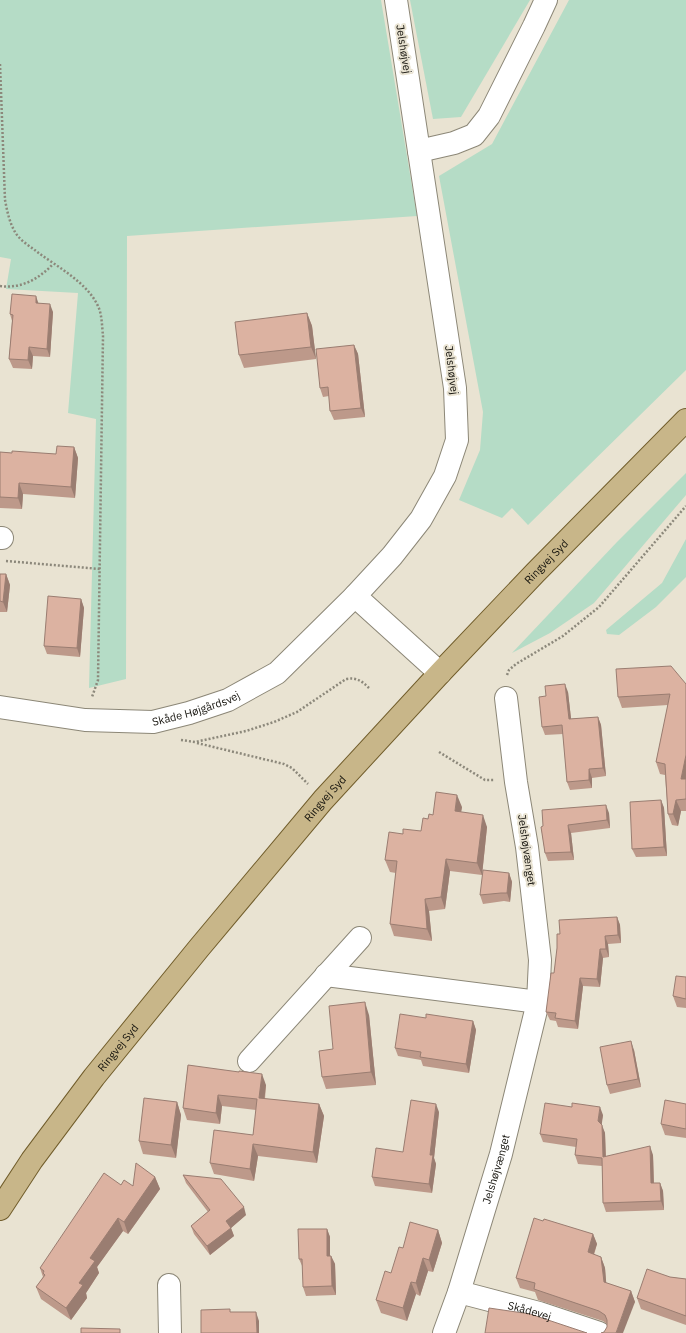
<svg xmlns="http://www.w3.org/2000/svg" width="686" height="1333" viewBox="0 0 686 1333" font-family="'IBM Plex Sans',sans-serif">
	<rect width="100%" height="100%" fill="#e9e3d2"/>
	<!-- green -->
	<g fill="#b5dcc6">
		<polygon points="0,0 381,0 417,216 127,236 126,679 89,688 96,419 68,413 78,293 6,289 11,259 0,257"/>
		<polygon points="410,0 530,0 461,117 433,119"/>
		<polygon points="569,0 686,0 686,370 528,525 512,508 502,518 459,500 480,450 483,412 439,176 492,144"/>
		<polygon points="686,473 686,495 594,603 550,633 512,653 617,542"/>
		<polygon points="686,539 686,577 656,607 619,635 607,634 606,630 662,583"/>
	</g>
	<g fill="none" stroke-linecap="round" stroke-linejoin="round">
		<defs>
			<g id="minor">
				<polyline points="419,151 454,143 474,135 489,116 534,26 546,0"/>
				<polyline points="0,538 2,538"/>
				<polyline points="355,596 440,673"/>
				<path id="s1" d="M 0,707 L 85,720 L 153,722 L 189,713 L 228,700 L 277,673 L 355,596 L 392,556 L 421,519 L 445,476 L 457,440 L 455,388 L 396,0"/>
				<polyline points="326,975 538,1002"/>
				<polyline points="249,1061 360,938"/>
				<polyline points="169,1285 170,1333"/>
				<path id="s2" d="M 459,1292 L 539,1313 L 599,1333"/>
				<path id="s3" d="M 444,1333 L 459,1292 L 501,1154 L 538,1002 L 540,960 L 527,847 L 516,782 L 506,698"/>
			</g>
			<g id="major">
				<path id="s4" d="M 0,1209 L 32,1160 L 94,1077 L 199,948 L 323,800 L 440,673 L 535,573 L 686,420"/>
			</g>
		</defs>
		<!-- minor casing -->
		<use href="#minor" stroke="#8c8777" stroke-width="24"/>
		<!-- major casing -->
		<use href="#major" stroke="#715d2b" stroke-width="24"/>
		<!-- path -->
		<g stroke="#8c887b" stroke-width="2.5" stroke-dasharray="2 2" stroke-linecap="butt">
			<path d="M 0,64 L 5,200 C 7,210 9,221 14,230 C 18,239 28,245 36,251 C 57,267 86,281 98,306 C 102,314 102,327 103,336 L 98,680 L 92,697"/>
			<path d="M 0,286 C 21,289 39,279 53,264"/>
			<polyline points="6,561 100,569"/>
			<polyline points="507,675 509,670 516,664 563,636 599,607 686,506"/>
			<path d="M 181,740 L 195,742 L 246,731 L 274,722 L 297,712 L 346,679 C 356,677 362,681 369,688"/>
			<polyline points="197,743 284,764 292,768 308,784"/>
			<polyline points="439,752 485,780 494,780"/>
		</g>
		<!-- minor -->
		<use href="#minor" stroke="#fff" stroke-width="22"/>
		<!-- major -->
		<use href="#major" stroke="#c8b689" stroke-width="22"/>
	</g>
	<!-- wall -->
	<g fill="#bd998a">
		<polygon points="39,303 53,312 50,357 33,356 32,369 13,368 9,359 12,321 10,314"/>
		<polygon points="307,313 312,326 316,359 244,368 239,355"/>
		<polygon points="354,345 358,354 365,417 334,420 330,411 329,396 323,397 320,388"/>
		<polygon points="74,447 78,458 75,498 23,494 22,509 0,508 0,452 12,453 56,454"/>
		<polygon points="0,574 6,574 10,585 7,612 0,612"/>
		<polygon points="81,599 84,608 80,657 47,654 44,646"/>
		<polygon points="686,684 686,811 681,811 678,826 672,825 668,814 665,775 660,774 656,762 668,705 622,708 618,697"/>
		<polygon points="568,692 571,719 598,717 601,725 606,776 592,778 592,788 570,790 567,782 563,734 545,735 542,727 546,696"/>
		<polygon points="661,800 664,808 667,856 636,857 632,849"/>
		<polygon points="462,807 461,812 487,827 482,875 450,871 445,909 429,911 432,941 394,936 390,924 396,873 390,872 385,860 403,834 421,831 428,819 433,815"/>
		<polygon points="609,813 610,828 571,833 574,860 548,861 545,853 541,827"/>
		<polygon points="509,873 512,882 510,902 504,901 483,904 480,895"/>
		<polygon points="617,917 620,925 621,943 608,944 609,957 603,958 600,987 583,986 578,1029 558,1027 556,1021 550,1020 546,1012 554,973 560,934"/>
		<polygon points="686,977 686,1008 677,1007 673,996"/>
		<polygon points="369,1015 376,1085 326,1089 322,1077 333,1049"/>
		<polygon points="426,1018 473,1021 476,1030 469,1073 423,1066 421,1060 398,1056 395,1048"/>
		<polygon points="634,1050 641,1087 610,1094 607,1085"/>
		<polygon points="188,1065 266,1085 265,1099 319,1104 324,1116 317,1163 258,1156 254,1181 214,1174 210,1163 253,1135 256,1110 222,1106 220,1124 187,1120 183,1108"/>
		<polygon points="177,1102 181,1115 176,1158 143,1154 139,1141"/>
		<polygon points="686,1104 686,1138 665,1135 661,1124"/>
		<polygon points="439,1112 434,1158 436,1164 432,1193 375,1186 372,1177 403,1152"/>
		<polygon points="603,1115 601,1125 605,1133 606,1157 653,1155 654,1183 660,1183 663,1191 664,1210 606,1212 603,1203 602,1166 578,1164 575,1155 576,1147 543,1142 540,1134"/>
		<polygon points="183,1175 246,1215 231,1228 234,1236 210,1255 194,1234 191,1226 208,1212 186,1183"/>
		<polygon points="155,1177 160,1189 128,1234 123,1231 97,1267 99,1273 86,1293 87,1298 71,1320 41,1299 36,1287 43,1277 40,1268 133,1186"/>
		<polygon points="543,1221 593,1234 597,1244 594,1255 601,1257 605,1268 606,1283 631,1291 635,1302 607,1327 607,1324 603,1321 538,1300 535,1292 520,1288 516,1278"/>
		<polygon points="327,1229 330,1237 330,1256 331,1256 335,1264 336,1295 306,1296 303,1287 303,1268 299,1259"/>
		<polygon points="438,1230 442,1243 433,1272 428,1271 420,1296 416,1294 407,1321 381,1313 376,1300 391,1273 403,1248"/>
		<polygon points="670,1277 686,1279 686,1325 641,1309 637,1298"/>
	</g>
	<!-- shaded-wall -->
	<g fill="#9a7d71">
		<polygon points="36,296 39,305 36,303"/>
		<polygon points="50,304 53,312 50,357 47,349"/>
		<polygon points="307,313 312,326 316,359 311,347"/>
		<polygon points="354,345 358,354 365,417 361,408"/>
		<polygon points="29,347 33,356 32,369 28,360"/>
		<polygon points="74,447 78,458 75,498 71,487"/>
		<polygon points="19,483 23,494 22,509 18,498"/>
		<polygon points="6,574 10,585 7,612 3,602"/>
		<polygon points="81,599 84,608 80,657 77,648"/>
		<polygon points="565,684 568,692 572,727 569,719"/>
		<polygon points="598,717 601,725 606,776 603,768"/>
		<polygon points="686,755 686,786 681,779"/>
		<polygon points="589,769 592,778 592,788 589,780"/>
		<polygon points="457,795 462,807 459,823 455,811"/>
		<polygon points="661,800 664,808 667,856 664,847"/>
		<polygon points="676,800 681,811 678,826 673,814"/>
		<polygon points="606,805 609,813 610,828 607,820"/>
		<polygon points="483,815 487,827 482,875 477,863"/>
		<polygon points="568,825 571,833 574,860 571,852"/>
		<polygon points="446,859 450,871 445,909 441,897"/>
		<polygon points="509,873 512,882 510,902 507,893"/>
		<polygon points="425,899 429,911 432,941 427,929"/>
		<polygon points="617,917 620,925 621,943 618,935"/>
		<polygon points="605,936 608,944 609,957 606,949"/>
		<polygon points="600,949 603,958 600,987 597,979"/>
		<polygon points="580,978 583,986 578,1029 575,1021"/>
		<polygon points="365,1002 369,1015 376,1085 371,1072"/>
		<polygon points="473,1021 476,1030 469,1073 466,1064"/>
		<polygon points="631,1041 634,1050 641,1087 638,1079"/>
		<polygon points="262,1074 266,1085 263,1110 259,1098"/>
		<polygon points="218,1095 222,1106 220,1124 216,1113"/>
		<polygon points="177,1102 181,1115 176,1158 171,1145"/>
		<polygon points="319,1104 324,1116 317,1163 313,1152"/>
		<polygon points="436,1104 439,1112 434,1158 436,1164 432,1193 429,1184 430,1155"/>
		<polygon points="600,1107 603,1115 601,1130 598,1121"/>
		<polygon points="602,1125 605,1133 606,1166 603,1157"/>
		<polygon points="253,1144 258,1156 254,1181 250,1169"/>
		<polygon points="650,1146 653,1155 654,1191 651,1183"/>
		<polygon points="155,1177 160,1189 128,1234 124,1222"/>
		<polygon points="660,1183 663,1191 664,1210 661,1201"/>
		<polygon points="244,1207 246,1215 231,1228 234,1236 210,1255 207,1246 226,1221"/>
		<polygon points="118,1218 123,1231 97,1267 99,1273 86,1293 87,1298 71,1320 66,1308 79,1283 90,1258"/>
		<polygon points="327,1229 330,1237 330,1264 327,1256"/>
		<polygon points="438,1230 442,1243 433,1272 429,1260"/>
		<polygon points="593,1234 597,1244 591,1262 588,1252"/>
		<polygon points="331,1256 335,1264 336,1295 332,1286"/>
		<polygon points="601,1257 605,1268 607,1292 604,1282"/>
		<polygon points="423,1258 428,1271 420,1296 416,1283"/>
		<polygon points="411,1282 416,1294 407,1321 403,1308"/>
		<polygon points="631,1291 635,1302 623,1333 616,1333"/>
		<polygon points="256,1312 259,1321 259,1333 257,1333"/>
	</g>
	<!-- building -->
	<g fill="#dcb2a1" stroke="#9a7d71">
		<polygon points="12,294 36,296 36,303 50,304 47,349 29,347 28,360 9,359 13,315 10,314"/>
		<polygon points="307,313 311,347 239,355 235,322"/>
		<polygon points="354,345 361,408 330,411 328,387 320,388 316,349"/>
		<polygon points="57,446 74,447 71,487 19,483 18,498 0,497 0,452 12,453 12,451 56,454"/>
		<polygon points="0,574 6,574 3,602 0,601"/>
		<polygon points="48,596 81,599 77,648 44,646"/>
		<polygon points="671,666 686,684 686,755 681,779 686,779 686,799 676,800 673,814 668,814 665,764 656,762 670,694 618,697 616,669"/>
		<polygon points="565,684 569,719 598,717 603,768 589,769 589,780 567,782 562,725 542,727 539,697 546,696 545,686"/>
		<polygon points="436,792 457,795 455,811 483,815 477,863 446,859 441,897 425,899 427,929 390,924 397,861 385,860 389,832 403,834 403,829 421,831 423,818 428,819 429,814 433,815"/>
		<polygon points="661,800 664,847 632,849 630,802"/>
		<polygon points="606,805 607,820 568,825 571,852 545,853 541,827 543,826 542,810"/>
		<polygon points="483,870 509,873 507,893 501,893 480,895"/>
		<polygon points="617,917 618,935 605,936 606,949 600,949 597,979 580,978 575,1021 555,1018 556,1013 546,1012 551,973 554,973 557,948 557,934 560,934 559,920"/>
		<polygon points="676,976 686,977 686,999 673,996"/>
		<polygon points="365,1002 371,1072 322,1077 319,1051 333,1049 329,1006"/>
		<polygon points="400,1014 426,1018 426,1014 473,1021 466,1064 420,1057 421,1052 395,1048"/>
		<polygon points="631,1041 638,1079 607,1085 600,1047"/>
		<polygon points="188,1065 239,1072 239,1071 262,1074 259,1098 319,1104 313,1152 253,1144 250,1169 210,1163 214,1130 253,1135 257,1099 218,1095 216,1113 183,1108"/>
		<polygon points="144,1098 177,1102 171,1145 139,1141"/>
		<polygon points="411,1100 436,1104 430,1155 433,1155 429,1184 372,1177 376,1148 403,1152"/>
		<polygon points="665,1100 686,1104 686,1129 661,1124"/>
		<polygon points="545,1103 572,1107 572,1103 600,1107 598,1121 602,1125 603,1157 650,1146 651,1183 660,1183 661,1201 603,1203 602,1158 575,1155 577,1139 540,1134"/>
		<polygon points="136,1163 155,1177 124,1222 118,1218 90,1258 95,1261 79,1283 83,1285 66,1308 36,1287 45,1275 43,1273 44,1271 40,1268 104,1173 121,1185 124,1180 133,1186"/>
		<polygon points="183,1175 221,1179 244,1207 226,1221 231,1228 207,1246 191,1226 210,1210"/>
		<polygon points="534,1218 543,1221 544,1219 593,1234 588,1252 601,1257 604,1282 631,1291 616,1333 601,1333 604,1332 607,1327 607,1320 605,1315 599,1311 534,1289 535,1283 516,1278"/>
		<polygon points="410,1222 438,1230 429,1260 423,1258 416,1283 411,1282 403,1308 376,1300 385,1271 391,1273 399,1247 403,1248"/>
		<polygon points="298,1229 327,1229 327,1256 331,1256 332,1286 303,1287 302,1259 299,1259"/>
		<polygon points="647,1269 670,1277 686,1279 686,1316 637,1298"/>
		<polygon points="489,1308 530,1314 587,1333 485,1333"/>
		<polygon points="230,1309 230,1312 256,1312 257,1333 201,1333 201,1310"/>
		<polygon points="81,1328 120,1329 120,1333 81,1333"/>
	</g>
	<g text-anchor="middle" stroke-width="4" stroke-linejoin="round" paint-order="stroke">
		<!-- street labels -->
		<g font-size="11" fill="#14120c" stroke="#e9e3d2">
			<text transform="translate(404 49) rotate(81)" y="4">Jelshøjvej</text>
			<text transform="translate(452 370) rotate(83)" y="4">Jelshøjvej</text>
			<text dy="4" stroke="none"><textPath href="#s4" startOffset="848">Ringvej Syd</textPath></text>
			<text dy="4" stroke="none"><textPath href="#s1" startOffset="199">Skåde Højgårdsvej</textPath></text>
			<text dy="4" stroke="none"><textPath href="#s4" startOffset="524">Ringvej Syd</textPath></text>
			<text transform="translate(527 850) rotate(82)" y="4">Jelshøjvænget</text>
			<text dy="4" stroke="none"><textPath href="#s4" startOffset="200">Ringvej Syd</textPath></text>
			<text dy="4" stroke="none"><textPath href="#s3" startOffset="172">Jelshøjvænget</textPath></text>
			<text dy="4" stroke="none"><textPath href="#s2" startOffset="73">Skådevej</textPath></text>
		</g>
	</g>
</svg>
